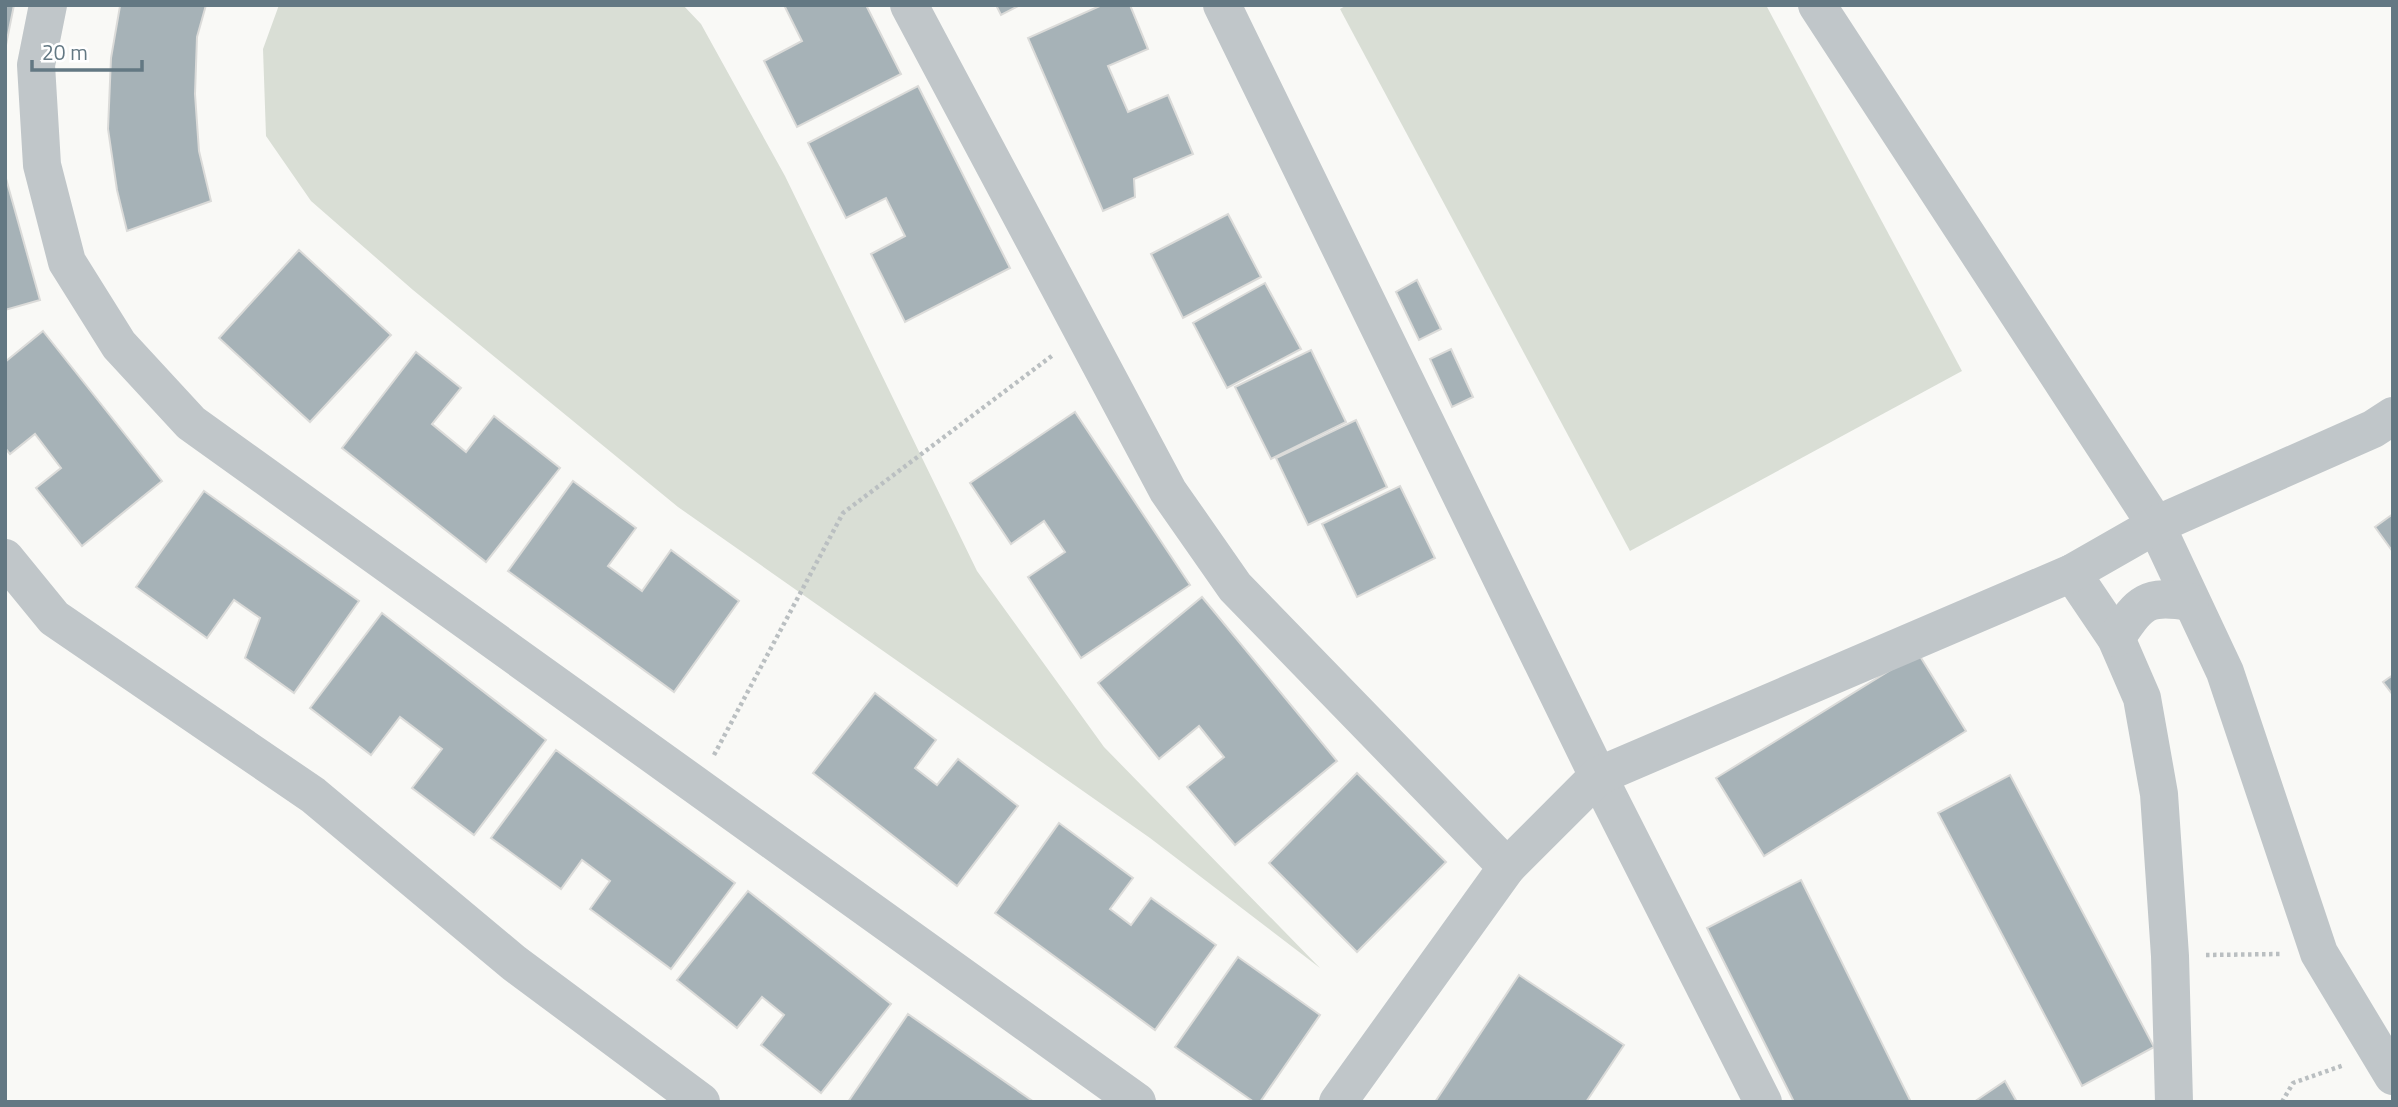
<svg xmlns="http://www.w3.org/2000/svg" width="2398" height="1107" viewBox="0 0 2398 1107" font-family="'Titillium Web',sans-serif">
	<rect width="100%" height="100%" fill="#f9f9f6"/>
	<!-- green -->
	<g fill="#d9ded5">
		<polygon points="279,5 683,5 701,24 785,176 977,571 1104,747 1320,968 1150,838 678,507 413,290 311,201 266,136 263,49"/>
		<polygon points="1347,5 1766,5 1962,371 1630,551 1340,9"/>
	</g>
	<!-- building -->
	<g fill="#a6b2b7" stroke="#dbdbd9" stroke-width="2">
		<polygon points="5,5 14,5 5,50"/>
		<polygon points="206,5 197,37 195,94 199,151 211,201 127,231 117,190 108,129 111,58 120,6"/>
		<polygon points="784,5 866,5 901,74 797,127 764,61 802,41"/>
		<polygon points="996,5 1020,5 1001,15"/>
		<polygon points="1102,5 1130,5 1148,49 1108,66 1128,112 1168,95 1193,154 1134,179 1135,197 1103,211 1028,38"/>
		<polygon points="918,86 1010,268 905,322 871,254 905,236 886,198 846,218 808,143"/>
		<polygon points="5,175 40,300 5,310"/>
		<polygon points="1228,214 1261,277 1183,318 1151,254"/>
		<polygon points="299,250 391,335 310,422 219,338"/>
		<polygon points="1417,280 1441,329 1419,340 1396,292"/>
		<polygon points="1265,283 1301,349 1227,388 1193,323"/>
		<polygon points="43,331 162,481 82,546 36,488 61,468 35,434 10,454 5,448 5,362"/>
		<polygon points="1451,349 1473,397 1452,407 1430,359"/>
		<polygon points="1311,350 1346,422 1271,459 1235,387"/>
		<polygon points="416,352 461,388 432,424 466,452 494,416 560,468 486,562 342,448"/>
		<polygon points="1075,412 1190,585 1081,658 1028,577 1065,552 1044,521 1011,544 970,483"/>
		<polygon points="1356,420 1387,487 1308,525 1276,458"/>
		<polygon points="573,481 636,528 608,566 642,591 671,550 739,601 674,692 508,571"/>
		<polygon points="1400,486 1435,558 1357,597 1322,524"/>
		<polygon points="204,491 359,601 294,693 245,658 260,618 234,600 207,638 136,587"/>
		<polygon points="2393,514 2393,552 2375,527"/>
		<polygon points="1202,597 1337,761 1235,845 1187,787 1224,757 1199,726 1159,759 1098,683"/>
		<polygon points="382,613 546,740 474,835 412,788 442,749 400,717 371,755 310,708"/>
		<polygon points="1918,653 1966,731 1764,856 1716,778"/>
		<polygon points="2393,675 2393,695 2383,682"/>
		<polygon points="875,693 936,740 915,768 937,785 958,759 1018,806 957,886 813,773"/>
		<polygon points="556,750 735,883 671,969 590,909 610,881 582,860 561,889 491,838"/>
		<polygon points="1357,773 1446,862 1357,952 1269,863"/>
		<polygon points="2010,775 2154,1047 2082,1086 1938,813"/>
		<polygon points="1059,823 1133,878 1110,909 1131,925 1151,898 1216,945 1155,1030 995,913"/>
		<polygon points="1801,880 1911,1102 1794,1102 1707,928"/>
		<polygon points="748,891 891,1004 821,1093 761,1045 784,1015 762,997 737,1028 677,980"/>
		<polygon points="1238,957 1320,1015 1260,1102 1254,1102 1175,1047"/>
		<polygon points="1519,975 1624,1045 1586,1102 1435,1102"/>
		<polygon points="908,1014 1034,1102 848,1102"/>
		<polygon points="2005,1081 2017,1102 1974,1102"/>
	</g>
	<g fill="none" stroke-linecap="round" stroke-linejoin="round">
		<!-- path -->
		<g stroke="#babfc1" stroke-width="4.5" stroke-dasharray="3.5 3.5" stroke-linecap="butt">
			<polyline points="714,755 843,513 1053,355"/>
			<polyline points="2206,955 2281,954"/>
			<polyline points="2282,1102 2293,1083 2344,1065"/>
		</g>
		<!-- street -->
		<g stroke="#c0c6c9" stroke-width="38">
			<polyline points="48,5 36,65 42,165 67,262 119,345 191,423 1137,1102"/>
			<polyline points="909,5 1168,491 1235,587 1507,867"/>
			<polyline points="1222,5 1598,776 1763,1102"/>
			<polyline points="1817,5 2156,525 2225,672 2319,953 2393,1076"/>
			<polyline points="5,558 54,618 313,795 514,963 701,1102"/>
			<polyline points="2072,573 2116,638 2142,698 2159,794 2170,956 2174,1102"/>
			<path d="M 2116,638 C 2140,603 2145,594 2190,602"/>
			<polyline points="1338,1102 1507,867 1598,776 2072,573 2156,525 2373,429 2393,416"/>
		</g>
	</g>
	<!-- border -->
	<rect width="2398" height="1107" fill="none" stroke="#637883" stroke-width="14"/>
	<!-- scale -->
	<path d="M32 60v10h110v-10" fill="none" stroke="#637883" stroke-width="3.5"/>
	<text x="42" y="60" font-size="21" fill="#637883" stroke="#ffffff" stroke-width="5" paint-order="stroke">20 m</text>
</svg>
